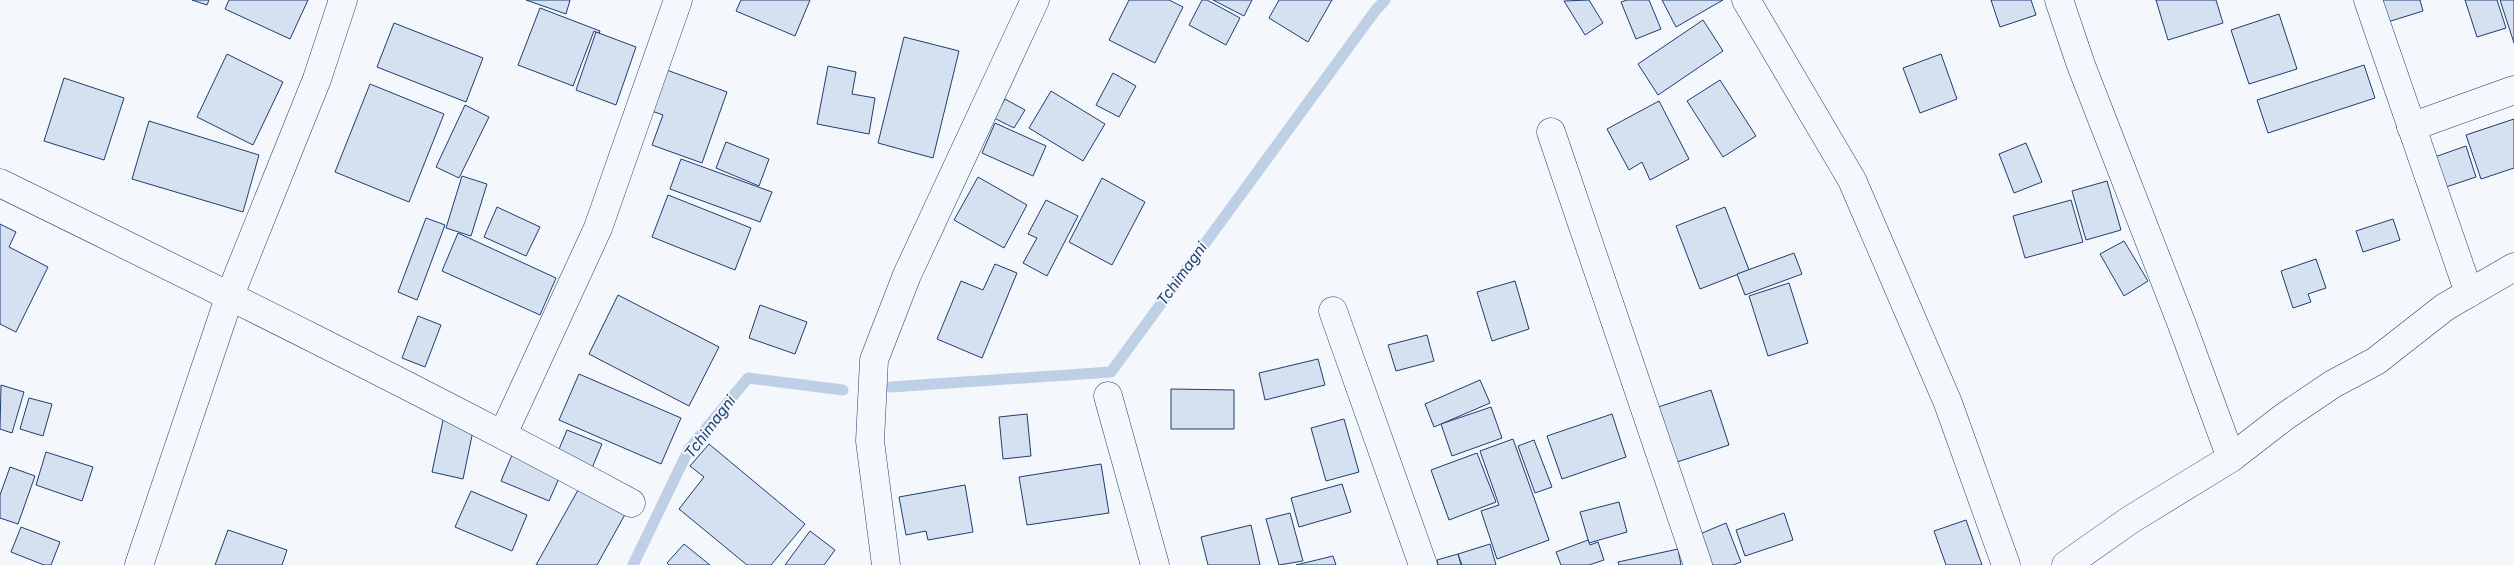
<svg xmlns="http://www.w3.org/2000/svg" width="2514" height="565" viewBox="0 0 2514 565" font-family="Inter,sans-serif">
	<rect width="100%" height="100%" fill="#f4f7fb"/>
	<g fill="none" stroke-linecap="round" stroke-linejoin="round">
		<!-- stream -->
		<g stroke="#bed0e5" stroke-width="11">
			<polyline points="891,387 1111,372 1375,11 1385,0"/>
			<polyline points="633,565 689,449 748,378 843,390"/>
		</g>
	</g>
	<!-- building -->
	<g fill="#d5e0f0" stroke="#1d3f73">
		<polygon points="192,0 209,0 207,5"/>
		<polygon points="229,0 308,0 290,39 225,9"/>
		<polygon points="526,0 570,0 566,14"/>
		<polygon points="741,0 810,0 795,36 736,11"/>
		<polygon points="1129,0 1169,0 1183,7 1155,63 1109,40"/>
		<polygon points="1202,0 1207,0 1240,18 1226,45 1189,25"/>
		<polygon points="1213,0 1252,0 1244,16"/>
		<polygon points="1279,0 1332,0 1308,42 1269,18"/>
		<polygon points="1589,0 1603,23 1585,35 1564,1"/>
		<polygon points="1627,0 1649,0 1661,29 1636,39 1621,2"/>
		<polygon points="1662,0 1723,0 1676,27"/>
		<polygon points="1991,0 2031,0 2036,15 2000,27"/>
		<polygon points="2156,0 2216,0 2223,23 2168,40"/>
		<polygon points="2371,0 2420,0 2423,11 2378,25"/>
		<polygon points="2465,0 2497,0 2506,28 2477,37"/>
		<polygon points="2500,0 2514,0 2514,43"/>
		<polygon points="540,8 600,31 599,34 594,31 573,86 518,65"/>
		<polygon points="2279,14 2297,69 2249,84 2231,30"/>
		<polygon points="1703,20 1723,51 1658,95 1638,64"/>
		<polygon points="394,23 483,58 466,102 377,67"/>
		<polygon points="596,32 636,47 616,105 576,90"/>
		<polygon points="904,37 959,51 933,158 878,143"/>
		<polygon points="227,54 283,82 253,145 197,117"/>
		<polygon points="1941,54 1957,99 1920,113 1903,68"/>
		<polygon points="2364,65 2375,98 2268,133 2257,100"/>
		<polygon points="828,66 856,72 852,94 875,98 869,134 817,124"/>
		<polygon points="664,69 727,92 702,163 652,145 663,115 649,110"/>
		<polygon points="1113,73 1136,86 1119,117 1096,105"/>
		<polygon points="64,78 124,98 104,160 44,141"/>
		<polygon points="1720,80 1756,136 1723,157 1687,101"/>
		<polygon points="370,84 444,114 409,202 335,172"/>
		<polygon points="1051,91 1105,124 1083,161 1029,128"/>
		<polygon points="1005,99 1025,110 1014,128 994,118"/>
		<polygon points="1659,101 1689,159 1650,180 1642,162 1629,170 1607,129"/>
		<polygon points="465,105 489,117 459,178 436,167"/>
		<polygon points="2514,119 2514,168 2481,179 2466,135"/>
		<polygon points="149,121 259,155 243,212 132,179"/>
		<polygon points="995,123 1046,146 1033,176 982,153"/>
		<polygon points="726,142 769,159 759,186 716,168"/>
		<polygon points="2026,143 2042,182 2014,193 1999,154"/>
		<polygon points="2466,146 2476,177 2440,189 2429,159"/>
		<polygon points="681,159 772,192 760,222 670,189"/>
		<polygon points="462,176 487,184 471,236 446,228"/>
		<polygon points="978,177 1027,205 1004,248 954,220"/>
		<polygon points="1102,178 1145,202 1112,265 1069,242"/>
		<polygon points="2107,181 2121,230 2086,240 2072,191"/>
		<polygon points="668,195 751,228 735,270 652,237"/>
		<polygon points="1046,200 1078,216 1047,276 1023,263 1037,238 1028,234"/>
		<polygon points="2071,200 2083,242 2025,258 2013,216"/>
		<polygon points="497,207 540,227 526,256 484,237"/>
		<polygon points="1725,207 1749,270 1700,289 1676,226"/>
		<polygon points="426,218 445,225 417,300 398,292"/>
		<polygon points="2393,219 2400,240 2363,252 2356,231"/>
		<polygon points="0,224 16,232 9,247 48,267 16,332 0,324"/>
		<polygon points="458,233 556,278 540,315 442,271"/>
		<polygon points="2124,241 2148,281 2124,296 2100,254"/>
		<polygon points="1794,253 1802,274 1745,295 1737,274"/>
		<polygon points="2316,259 2326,288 2308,294 2311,302 2293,308 2281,271"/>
		<polygon points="995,264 1017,273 982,358 937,339 961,281 983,290"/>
		<polygon points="1515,281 1529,329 1492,341 1477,292"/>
		<polygon points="1789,283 1808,343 1768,356 1749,296"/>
		<polygon points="618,295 719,347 689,406 589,354"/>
		<polygon points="760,305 807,322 795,354 749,338"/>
		<polygon points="418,316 441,325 425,367 402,358"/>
		<polygon points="1427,335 1434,361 1396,371 1388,345"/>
		<polygon points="1318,359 1325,385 1265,400 1259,373"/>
		<polygon points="579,374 681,418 661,464 559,420"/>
		<polygon points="1480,380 1490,403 1434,427 1425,404"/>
		<polygon points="1,385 24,392 12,433 0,429"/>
		<polygon points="1171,389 1234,390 1234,429 1171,429"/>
		<polygon points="1711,390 1729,445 1677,462 1658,407"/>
		<polygon points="29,398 52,404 43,436 20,429"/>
		<polygon points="1491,407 1502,438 1452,456 1441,424"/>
		<polygon points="1027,414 1031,456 1003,459 999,417"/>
		<polygon points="1612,414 1626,457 1562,479 1547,436"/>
		<polygon points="1344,419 1359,472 1326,481 1311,428"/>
		<polygon points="443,420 474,426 463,479 432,472"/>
		<polygon points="567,430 602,444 592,468 557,454"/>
		<polygon points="1513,439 1549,540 1497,559 1481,511 1499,505 1480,451"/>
		<polygon points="1534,440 1552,487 1535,493 1518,446"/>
		<polygon points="709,444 805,524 771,565 747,565 679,509 704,477 690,466"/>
		<polygon points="46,452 93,467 82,501 36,485"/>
		<polygon points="1477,453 1496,502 1449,520 1431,470"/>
		<polygon points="512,455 560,476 549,501 501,481"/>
		<polygon points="1101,464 1109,513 1027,525 1019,477"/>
		<polygon points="10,467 35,476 18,524 0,518 0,495"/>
		<polygon points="582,483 628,509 597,565 536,565"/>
		<polygon points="1342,484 1351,512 1299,527 1291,498"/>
		<polygon points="965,485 973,532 928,540 926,531 906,535 899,497"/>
		<polygon points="471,491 527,515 512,551 455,527"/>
		<polygon points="1619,502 1627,532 1589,543 1580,512"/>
		<polygon points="1290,513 1303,561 1279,565 1266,519"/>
		<polygon points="1784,513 1793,540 1745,556 1736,530"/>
		<polygon points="1966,520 1982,565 1946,565 1934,531"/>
		<polygon points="1726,523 1741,562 1733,565 1712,565 1700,534"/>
		<polygon points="1251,525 1260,565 1208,565 1201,537"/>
		<polygon points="21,527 60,542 51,565 44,565 11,552"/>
		<polygon points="228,530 287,550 282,565 215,565"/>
		<polygon points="810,531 835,550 824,565 785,565"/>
		<polygon points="1588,540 1590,545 1598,542 1604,560 1589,565 1561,565 1556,552"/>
		<polygon points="684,544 710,565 669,565 667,563"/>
		<polygon points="1490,544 1496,565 1462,565 1458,554"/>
		<polygon points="1678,549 1681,565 1619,565 1618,562"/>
		<polygon points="1458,554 1461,565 1438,565 1437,560"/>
		<polygon points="1333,556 1336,565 1296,565"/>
	</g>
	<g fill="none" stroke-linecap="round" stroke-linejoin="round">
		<defs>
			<g id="minor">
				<polyline points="1746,0 1852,180 1948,403 2006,565"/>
				<polyline points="2059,0 2081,65 2181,322 2231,458"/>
				<polyline points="2368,0 2469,293"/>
				<polyline points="2411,127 2514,90"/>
				<polyline points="1551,132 1698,565"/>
				<path d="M 0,183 C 212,287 423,391 631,503"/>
				<polyline points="1333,311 1423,565"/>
				<polyline points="1108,396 1155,565"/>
				<polyline points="503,434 598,228 678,0"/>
				<polyline points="139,565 230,295 317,79 343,0"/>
				<polyline points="886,565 870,441 874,360 907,275 1035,0"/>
				<polyline points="2066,565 2130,520 2231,458 2284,417 2333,384 2376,361 2445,307 2514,267"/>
			</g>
		</defs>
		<!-- minor casing -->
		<use href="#minor" stroke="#1d3f73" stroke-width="29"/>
		<!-- minor -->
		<use href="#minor" stroke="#f4f7fb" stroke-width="28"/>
	</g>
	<g text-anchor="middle" stroke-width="4" stroke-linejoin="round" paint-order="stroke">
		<!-- water labels -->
		<g font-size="15" font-style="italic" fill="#1d3f73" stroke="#f4f7fb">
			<text transform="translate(1182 274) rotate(-54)" y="5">Tchimagni</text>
			<text transform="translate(710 427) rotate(-53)" y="5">Tchimagni</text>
		</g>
	</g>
</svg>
